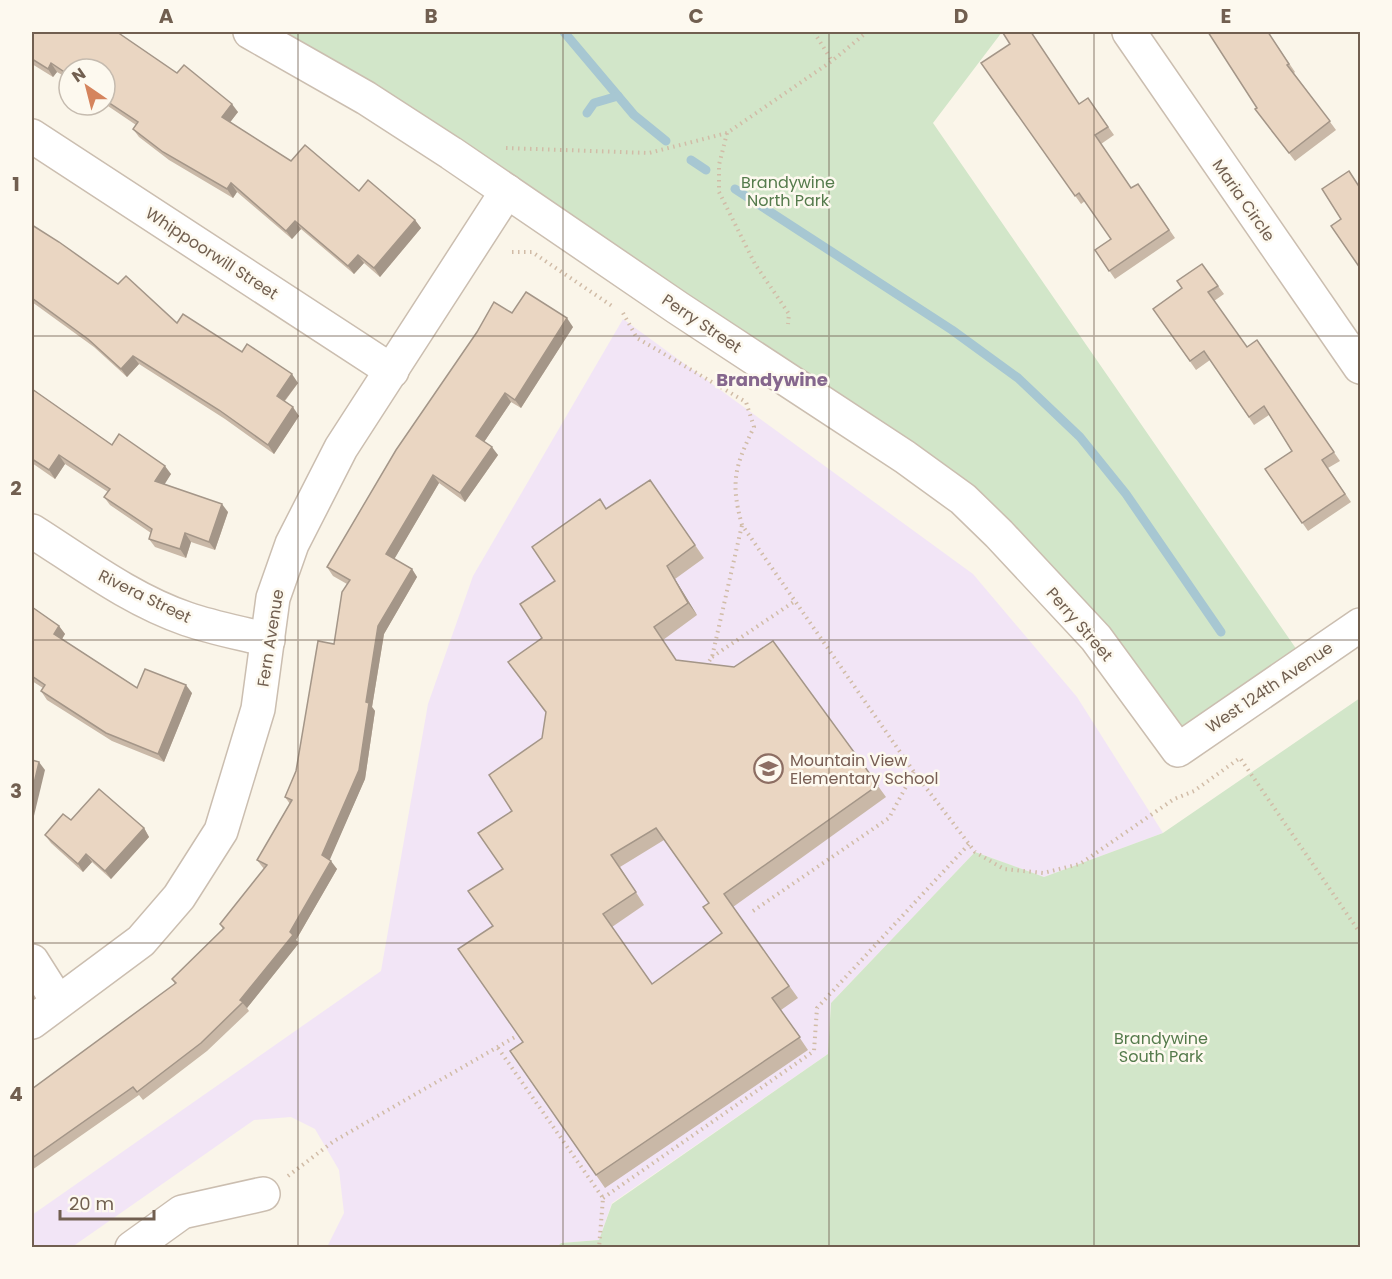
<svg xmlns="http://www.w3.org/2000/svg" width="1392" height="1279" viewBox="0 0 1392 1279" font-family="Poppins,sans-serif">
	<rect width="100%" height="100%" fill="#faf5e9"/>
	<!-- education -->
	<polygon fill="#f2e5f6" points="623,319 973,574 1077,697 1163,833 1044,877 975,852 831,1003 828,1054 612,1203 599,1240 561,1243 557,1248 327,1247 344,1213 339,1170 315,1129 291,1117 254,1120 72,1247 32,1247 32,1215 381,971 428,704 473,576"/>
	<!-- green -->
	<g fill="#d2e6c9">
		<polygon points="256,32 1002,32 933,123 1306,663 1178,750 999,534"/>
		<polygon points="1360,698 1360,1247 557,1247 561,1243 599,1240 612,1204 828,1054 831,1003 975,852 1044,877 1163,833"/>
	</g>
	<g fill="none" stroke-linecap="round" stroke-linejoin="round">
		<!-- stream -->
		<g stroke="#a7c7d2" stroke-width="9">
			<polyline points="564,32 634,115 666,141"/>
			<polyline points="587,113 594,103 618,96"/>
			<polyline points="691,160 706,170"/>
			<polyline points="735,189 952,330 1018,378 1080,437 1126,494 1221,632"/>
		</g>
		<defs>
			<g id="minor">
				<polyline points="250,32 366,98 451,153 678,308 905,457 963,499 999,534 1096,638 1178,750 1360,625"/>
				<polyline points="1129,32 1360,367"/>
				<polyline points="32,136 392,371"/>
				<path d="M 32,531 C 81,562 131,600 187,619 C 213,628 241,633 268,640"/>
				<polyline points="32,961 58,1002"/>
				<polyline points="32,1022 141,941 179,897 221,831 258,709 273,598 292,544 341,448 507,191"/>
				<polyline points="132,1248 182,1212 263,1194"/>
			</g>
		</defs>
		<!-- minor casing -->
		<use href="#minor" stroke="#cbbeb0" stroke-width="36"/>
		<!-- path -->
		<g stroke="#d1bca7" stroke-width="4" stroke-dasharray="1.5 4.5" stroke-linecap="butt">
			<polyline points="814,32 832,61"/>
			<polyline points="727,133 719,165 719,192 755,264 789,314 788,324"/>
			<polyline points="506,148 649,153 727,133 832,61 867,32"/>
			<polyline points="512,252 532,252 612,306"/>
			<path d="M 623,313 L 637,338 L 746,402 L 754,427 C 735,466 730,482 742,525 L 914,772 L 953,823 L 975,852 L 1004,869 L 1043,873 L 1080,864 L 1174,799 L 1194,791 L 1240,758 L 1360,933"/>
			<polyline points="712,657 795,601"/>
			<polyline points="706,666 712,657 742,525"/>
			<polyline points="753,911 889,818 914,772"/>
			<polyline points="498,1048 603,1198 599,1248"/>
			<polyline points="288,1176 334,1141 522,1033"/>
			<polyline points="603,1198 814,1051 817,1008 969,844"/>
		</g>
		<!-- minor -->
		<use href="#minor" stroke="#fff" stroke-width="33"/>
	</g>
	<!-- wall -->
	<g fill="#c9b8a7" fill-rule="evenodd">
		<polygon points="32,32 177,73 238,112 230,122 291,161 359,191 415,220 421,228 380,277 364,263 354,274 301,229 292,239 237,192 233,198 169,160 139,137 133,129 136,125 105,104 105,69 69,69 69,79 57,72 53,77 32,64"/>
		<polygon points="1268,32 1295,72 1294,73 1336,130 1295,161 1261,117 1257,108"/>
		<polygon points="981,63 1079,104 1088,98 1114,135 1101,144 1131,188 1138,184 1175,238 1115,279 1095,250 1111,239 1085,201 1081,204"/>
		<polygon points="32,225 118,284 177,323 242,352 298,383 285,401 299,416 274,454 225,419 139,364 127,377 94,347 32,302"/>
		<polygon points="1202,264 1224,294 1214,301 1247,347 1257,340 1340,461 1328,468 1351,502 1308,531 1265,469 1292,451 1269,415 1254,425 1210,360 1196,370 1153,309 1182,288"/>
		<polygon points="512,313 573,327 521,408 511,402 484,442 498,455 465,502 439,483 394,559 412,569 417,577 384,634 372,707 375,711 365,779 329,860 337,869 296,940 299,943 247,1008 249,1011 207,1051 143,1100 139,1095 32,1170 32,1089 175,984 172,979 223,929 220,924 264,869 257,860 290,804 285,797 296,771 334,644 347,584 333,576 327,567"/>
		<polygon points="32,389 112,445 171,474 164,484 228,512 215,550 191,542 186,558 155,547 149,539 151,533 110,505 104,497 108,492 65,464 55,479 32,463"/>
		<path d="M 650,480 L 704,558 L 675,579 L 697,615 L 663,640 L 676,660 L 734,667 L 773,641 L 886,797 L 733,907 L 798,998 L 781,1010 L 808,1050 L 605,1188 L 510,1051 L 523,1042 L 493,926 L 503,869 L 512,811 L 542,738 L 546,713 L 508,662 L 542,638 L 555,581 L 606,509 ZM 664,840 L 709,903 L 722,934 L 652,984 L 612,927 L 644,905 L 620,867 Z"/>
		<polygon points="32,607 59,626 65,634 62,639 137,688 192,693 164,762 112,741 47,700 41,691 43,688 32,681"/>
		<polygon points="71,820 144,828 149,837 111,879 92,862 83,872 51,843 45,835"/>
	</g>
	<!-- shaded-wall -->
	<g fill="#a49688">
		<polygon points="51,63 57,72 53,77 48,69"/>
		<polygon points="232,104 238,112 228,125 222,117"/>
		<polygon points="231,183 237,192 233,198 227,189"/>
		<polygon points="415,220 421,228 380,277 374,268"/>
		<polygon points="295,221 301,229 292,239 286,231"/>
		<polygon points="358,255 364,263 354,274 348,266"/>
		<polygon points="567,318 573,327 521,408 515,400"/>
		<polygon points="133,356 139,364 127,377 121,369"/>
		<polygon points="292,374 298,383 282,404 277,396"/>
		<polygon points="505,393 511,402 482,445 476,436"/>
		<polygon points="293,407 299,416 274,454 268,445"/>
		<polygon points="492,447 498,455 465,502 460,493"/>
		<polygon points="59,455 65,464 55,479 49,470"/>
		<polygon points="165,466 171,474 161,490 155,481"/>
		<polygon points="433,475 439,483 392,563 386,554"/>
		<polygon points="222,504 228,512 215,550 209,542"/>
		<polygon points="185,533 191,542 186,558 180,549"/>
		<polygon points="667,566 675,579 697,615 688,603"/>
		<polygon points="412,569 417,577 384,634 372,707 375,711 365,779 328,864 322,855 366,702 378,626"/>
		<polygon points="59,626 65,634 60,642 54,634"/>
		<polygon points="186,685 192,693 164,762 158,754"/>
		<polygon points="39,762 45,770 32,824 32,792"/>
		<polygon points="144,828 149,837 111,879 105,871"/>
		<polygon points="86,854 92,862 83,872 78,864"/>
		<polygon points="331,861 337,869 296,940 299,943 247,1008 240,1000 290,932"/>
	</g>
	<!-- building -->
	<g fill="#ead6c2" stroke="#a49688" stroke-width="1.5" fill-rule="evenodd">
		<polygon points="32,32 117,32 177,73 184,65 232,104 222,117 291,161 305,145 359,191 368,180 415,220 374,268 358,255 348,266 295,221 286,231 231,183 227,189 163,152 133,129 138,122 105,100 105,69 69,69 69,75 51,63 48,69 32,59"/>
		<polygon points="1005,32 1031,32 1079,104 1088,98 1108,127 1095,135 1131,188 1138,184 1169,230 1109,271 1095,250 1111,239 1079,193 1075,196 981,63 1010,44 1003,33"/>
		<polygon points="1208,32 1268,32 1289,64 1287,65 1330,121 1289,153 1255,109 1257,108"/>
		<polygon points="1349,171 1360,188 1360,268 1331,226 1341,219 1322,189"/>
		<polygon points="32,225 59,242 118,284 126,276 177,323 183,314 242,352 247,344 292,374 277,396 293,407 268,445 219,410 133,356 121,369 88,339 32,298"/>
		<polygon points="1202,264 1218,286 1208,292 1247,347 1257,340 1334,452 1322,460 1345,494 1302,523 1265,469 1292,451 1264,406 1249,417 1204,351 1190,361 1153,309 1182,288 1177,281"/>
		<polygon points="526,292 567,318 515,400 505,393 476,436 492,447 460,493 433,475 386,554 412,569 378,626 366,702 369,703 359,770 322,855 331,861 290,932 293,935 240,1000 243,1002 201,1043 137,1092 133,1087 32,1158 32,1089 176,983 172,979 224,928 220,924 267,865 257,860 292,800 285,797 296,771 318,641 334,644 342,592 350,580 327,567 396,450 477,332 494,302 512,313"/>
		<polygon points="32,389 112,445 119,434 165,466 155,481 222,504 209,542 185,533 180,549 149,539 152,529 104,497 110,489 59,455 49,470 32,459"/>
		<path d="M 650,480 L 695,545 L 667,566 L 688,603 L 654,627 L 676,660 L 734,667 L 773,641 L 878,785 L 724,894 L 789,986 L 772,998 L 800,1037 L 596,1175 L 510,1051 L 523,1042 L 458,949 L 493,926 L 468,891 L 503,869 L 478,833 L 512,811 L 489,775 L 542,738 L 546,712 L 508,662 L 542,638 L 520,604 L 555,581 L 532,547 L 600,499 L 606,509 ZM 656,828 L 709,903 L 703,907 L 722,933 L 652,984 L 603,914 L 636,892 L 611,855 Z"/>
		<polygon points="32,607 59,626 54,634 137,688 145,669 186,685 158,754 106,733 41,691 45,685 32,676"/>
		<polygon points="32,760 39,762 32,792"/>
		<polygon points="99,789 144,828 105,871 86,854 78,864 45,835 63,814 71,820"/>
	</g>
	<!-- grid -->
	<path fill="none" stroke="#715f50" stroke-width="1.5" stroke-opacity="0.55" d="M 298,32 L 298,1248M 563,32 L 563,1248M 829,32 L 829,1248M 1094,32 L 1094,1248M 32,336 L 1360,336M 32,640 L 1360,640M 32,943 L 1360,943"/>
	<!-- icons -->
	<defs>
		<symbol id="school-ring" viewBox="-11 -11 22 22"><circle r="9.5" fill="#fdf9ef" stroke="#8d6e63" stroke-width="1.5"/><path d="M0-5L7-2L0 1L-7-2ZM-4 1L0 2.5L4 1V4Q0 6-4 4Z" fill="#8d6e63"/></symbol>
	</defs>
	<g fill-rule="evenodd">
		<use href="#school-ring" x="752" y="752" width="33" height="33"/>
	</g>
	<g text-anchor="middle" stroke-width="5" stroke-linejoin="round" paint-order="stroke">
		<!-- park labels -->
		<g font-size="16" fill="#557b4c" stroke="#fdf9ef">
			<text x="788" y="188">Brandywine<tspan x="788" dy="18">North Park</tspan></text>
			<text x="1161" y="1044">Brandywine<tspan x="1161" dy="18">South Park</tspan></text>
		</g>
		<!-- street labels -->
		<g font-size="16" fill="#715f50" stroke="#fdf9ef">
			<text transform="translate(1244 200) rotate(55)" y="6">Maria Circle</text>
			<text transform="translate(212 253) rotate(33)" y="6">Whippoorwill Street</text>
			<text transform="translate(702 323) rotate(34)" y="6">Perry Street</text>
			<text transform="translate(145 596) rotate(26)" y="6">Rivera Street</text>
			<text transform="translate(1080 624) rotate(49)" y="6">Perry Street</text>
			<text transform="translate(270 638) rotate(-81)" y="6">Fern Avenue</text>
			<text transform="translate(1269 687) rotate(-34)" y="6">West 124th Avenue</text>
		</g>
		<!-- education labels -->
		<g font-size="16" fill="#785e54" stroke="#fdf9ef" text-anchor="start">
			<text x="790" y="766">Mountain View<tspan x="790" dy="18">Elementary School</tspan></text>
		</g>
		<!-- neighbourhood labels -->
		<g font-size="18" font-weight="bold" fill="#85678d" stroke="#fdf9ef">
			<text x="772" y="386">Brandywine</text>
		</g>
	</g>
	<!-- border -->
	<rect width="1392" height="1279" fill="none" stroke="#fdf9ef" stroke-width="66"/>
	<!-- north arrow -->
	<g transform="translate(87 87) rotate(325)"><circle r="28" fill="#fdf9ef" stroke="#c5bbaf" stroke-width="1.5"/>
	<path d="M0-4.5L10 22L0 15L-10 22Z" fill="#d5845d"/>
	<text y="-9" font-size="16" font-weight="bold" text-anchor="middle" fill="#715f50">N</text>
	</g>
	<!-- scale -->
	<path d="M60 1210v9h94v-9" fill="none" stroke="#715f50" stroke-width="3"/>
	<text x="69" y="1210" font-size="18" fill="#715f50" stroke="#fdf9ef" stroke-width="4.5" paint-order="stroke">20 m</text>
	<rect x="33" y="33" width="1326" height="1213" fill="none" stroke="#715f50" stroke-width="2"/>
	<g font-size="20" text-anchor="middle" font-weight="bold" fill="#715f50">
		<text x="166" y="23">A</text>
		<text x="431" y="23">B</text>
		<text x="696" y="23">C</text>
		<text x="961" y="23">D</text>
		<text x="1226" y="23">E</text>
		<text x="16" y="191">1</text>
		<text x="16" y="495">2</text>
		<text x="16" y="798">3</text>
		<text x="16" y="1101">4</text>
	</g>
</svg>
